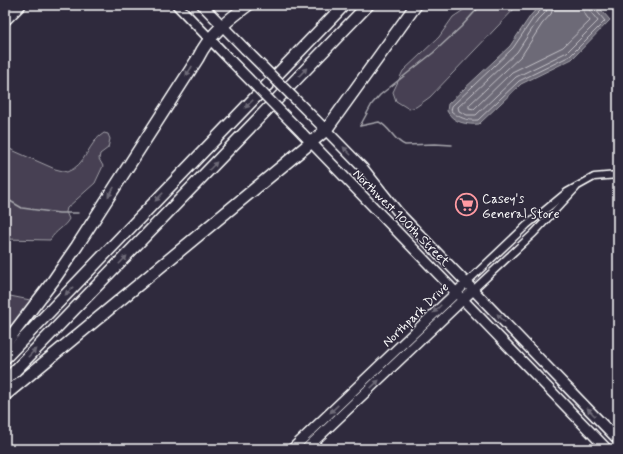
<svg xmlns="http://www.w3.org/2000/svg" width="623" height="454" viewBox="0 0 623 454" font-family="Mynerve,sans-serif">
	<rect width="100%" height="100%" fill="#2f2a3d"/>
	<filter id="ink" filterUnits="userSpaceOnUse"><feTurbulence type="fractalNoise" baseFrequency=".025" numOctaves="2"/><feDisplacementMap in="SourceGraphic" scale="8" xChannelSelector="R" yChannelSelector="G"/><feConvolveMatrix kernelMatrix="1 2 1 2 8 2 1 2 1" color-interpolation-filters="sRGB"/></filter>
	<g filter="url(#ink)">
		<!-- green -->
		<g fill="#464152" stroke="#a2a0a8">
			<polygon points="471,5 518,5 430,97 416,107 409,109 396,101 393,92 403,71 439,37 453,17"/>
			<path d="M 104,133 L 108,134 L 110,139 L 108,148 L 100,154 L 99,159 L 103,166 L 95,183 L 67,208 L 66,212 L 69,219 C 64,228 56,230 50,240 L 5,239 L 5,147 L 55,169 L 67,172 C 87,165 87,143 104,133 Z"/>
			<polygon points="5,295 35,301 5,332"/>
		</g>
		<!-- water -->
		<path fill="#6d6a77" stroke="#a7a6ad" d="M 540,5 L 597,5 L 610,20 L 572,59 L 521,84 L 479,124 C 468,125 453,123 447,111 L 448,104 L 510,46 L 531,15 Z"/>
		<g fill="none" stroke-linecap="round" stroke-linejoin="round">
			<!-- shore -->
			<g stroke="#c5c3c9" stroke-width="1">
				<path d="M 543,5 L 542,9 L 534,17 L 513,48 L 452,106 L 451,111 C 459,118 468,121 478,120 L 519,81 L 570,56 L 605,21 L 595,9 L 594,5"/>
				<polyline points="548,5 546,12 538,20 517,52 458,107 459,111 467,115 476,115 516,77 567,52 598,21 590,11 589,5"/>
				<polyline points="554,5 551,14 542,24 522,55 469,105 469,108 474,109 512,72 563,47 590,21 584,13 583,5"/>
			</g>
			<!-- stream -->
			<g stroke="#a7a6ad" stroke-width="1.5">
				<polyline points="360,126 372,104 380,95 433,53 461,27 481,5"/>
				<path d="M 360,126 L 379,122 C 390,127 394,141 405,145 L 435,144 L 452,145"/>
				<polyline points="5,198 22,208 59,213 78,213"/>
			</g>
			<defs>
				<g id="street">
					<polyline points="466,283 527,225 567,192 594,177 618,175"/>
					<polyline points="473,290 534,233 576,188"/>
				</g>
				<g id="secondary">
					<polyline points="177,5 232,62"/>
					<polyline points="202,5 245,49"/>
					<polyline points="5,8 8,5"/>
					<polyline points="5,21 21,5"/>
					<polyline points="316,120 363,168 398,212 618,440"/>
					<polyline points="302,133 607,449"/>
					<polyline points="292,449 461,288"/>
					<polyline points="306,449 473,290"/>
				</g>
				<g id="highway">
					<path d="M 5,344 L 53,281 L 77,246 L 198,58 C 209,35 228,20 248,5"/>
					<polyline points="5,358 344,5"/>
					<polyline points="5,381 368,5"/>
					<polyline points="5,395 326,130 416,5"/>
				</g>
			</defs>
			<!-- street casing -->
			<use href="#street" stroke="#fff" stroke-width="9"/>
			<!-- secondary casing -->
			<use href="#secondary" stroke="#fff" stroke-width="12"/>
			<!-- highway casing -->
			<use href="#highway" stroke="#fff" stroke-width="14"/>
			<!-- street -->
			<use href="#street" stroke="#2f2a3d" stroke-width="6"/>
			<!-- secondary -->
			<use href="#secondary" stroke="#2f2a3d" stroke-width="9"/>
			<!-- highway -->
			<use href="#highway" stroke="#2f2a3d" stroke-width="11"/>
			<defs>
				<g id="secondary-bridge">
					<polyline points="245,49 316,120"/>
					<polyline points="232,62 302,133"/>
				</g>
			</defs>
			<!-- secondary-bridge casing -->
			<use href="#secondary-bridge" stroke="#fff" stroke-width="12" stroke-linecap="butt"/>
			<!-- secondary-bridge -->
			<use href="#secondary-bridge" stroke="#2f2a3d" stroke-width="9"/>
		</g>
		<!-- one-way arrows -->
		<defs><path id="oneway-solid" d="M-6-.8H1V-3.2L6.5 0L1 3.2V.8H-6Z"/></defs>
		<g fill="#6d6a77">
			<use href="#oneway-solid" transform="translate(189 71) rotate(123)"/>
			<use href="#oneway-solid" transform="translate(303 72) rotate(-46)"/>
			<use href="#oneway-solid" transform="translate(249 104) rotate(134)"/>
			<use href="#oneway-solid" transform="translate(347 151) rotate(-134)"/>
			<use href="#oneway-solid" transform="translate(213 166) rotate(-46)"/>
			<use href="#oneway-solid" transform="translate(111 192) rotate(123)"/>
			<use href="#oneway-solid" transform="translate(159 197) rotate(134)"/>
			<use href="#oneway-solid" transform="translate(123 260) rotate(-46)"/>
			<use href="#oneway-solid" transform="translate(69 291) rotate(134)"/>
			<use href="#oneway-solid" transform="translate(437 309) rotate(135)"/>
			<use href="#oneway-solid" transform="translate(501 318) rotate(-134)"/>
			<use href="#oneway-solid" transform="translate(32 353) rotate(-46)"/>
			<use href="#oneway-solid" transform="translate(375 384) rotate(-43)"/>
			<use href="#oneway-solid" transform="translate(334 409) rotate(136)"/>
			<use href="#oneway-solid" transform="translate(591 412) rotate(-134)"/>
		</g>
	</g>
	<!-- icons -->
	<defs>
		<symbol id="supermarket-ring" viewBox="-11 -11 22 22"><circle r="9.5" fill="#2f2a3d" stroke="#ff9aa2" stroke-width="1.5"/><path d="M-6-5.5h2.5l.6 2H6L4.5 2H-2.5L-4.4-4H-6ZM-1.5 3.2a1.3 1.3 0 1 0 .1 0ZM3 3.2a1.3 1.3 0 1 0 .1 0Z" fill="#ff9aa2"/></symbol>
	</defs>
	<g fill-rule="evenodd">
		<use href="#supermarket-ring" x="454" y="192" width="25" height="25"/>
	</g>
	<g text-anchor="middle" stroke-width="3" stroke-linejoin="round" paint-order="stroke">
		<!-- poi labels -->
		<g font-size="13" fill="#fff" stroke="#2f2a3d" text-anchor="start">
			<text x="482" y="203">Casey's<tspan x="482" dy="15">General Store</tspan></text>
		</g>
		<!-- street labels -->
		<g font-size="13" fill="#fff" stroke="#2f2a3d">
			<text transform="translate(402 217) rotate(45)" y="5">Northwest 100th Street</text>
			<text transform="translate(415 314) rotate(-44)" y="5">Northpark Drive</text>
		</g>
	</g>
	<!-- margin -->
	<rect width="623" height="454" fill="none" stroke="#2f2a3d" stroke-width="20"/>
	<rect x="10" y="10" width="603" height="434" fill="none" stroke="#fff" stroke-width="1.5" filter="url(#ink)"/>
</svg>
